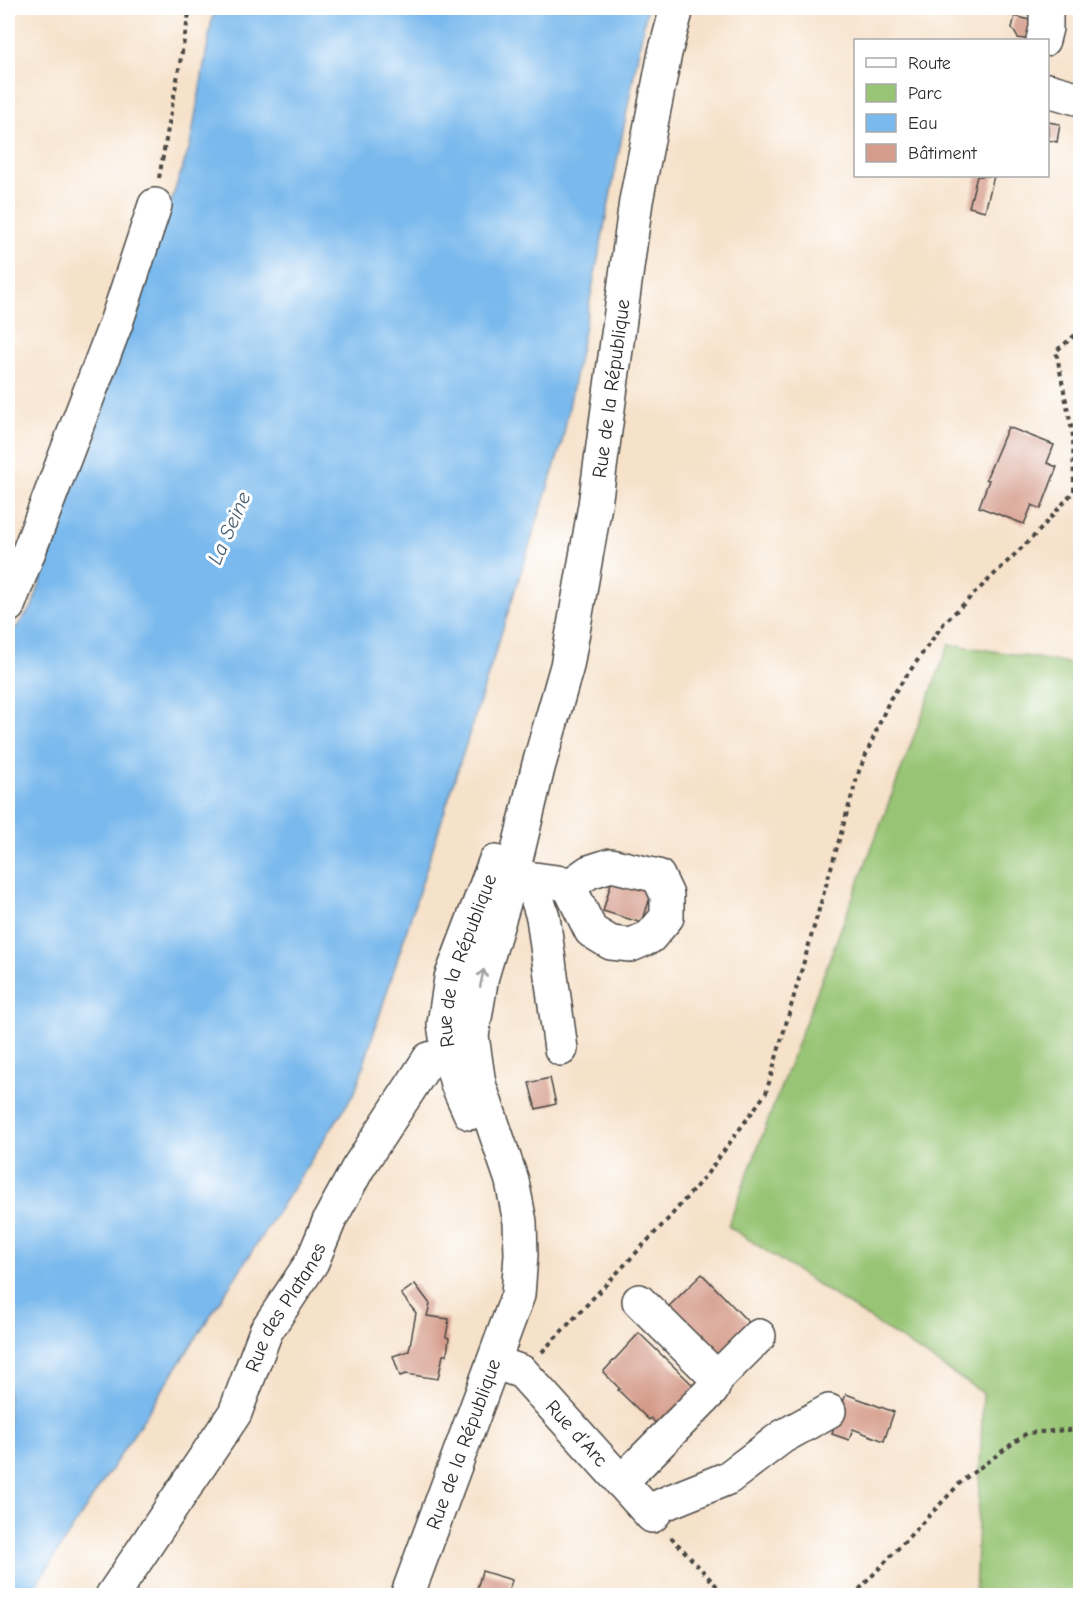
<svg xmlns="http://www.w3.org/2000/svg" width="1088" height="1603" viewBox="0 0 1088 1603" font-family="'Comic Neue',sans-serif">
	<rect width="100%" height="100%" fill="#fff"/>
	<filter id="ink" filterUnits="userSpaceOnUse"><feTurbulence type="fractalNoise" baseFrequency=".0167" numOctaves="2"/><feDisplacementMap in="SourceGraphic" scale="12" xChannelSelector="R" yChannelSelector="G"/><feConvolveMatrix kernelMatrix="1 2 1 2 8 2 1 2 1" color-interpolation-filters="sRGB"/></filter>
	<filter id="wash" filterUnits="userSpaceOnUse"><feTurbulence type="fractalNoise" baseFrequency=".008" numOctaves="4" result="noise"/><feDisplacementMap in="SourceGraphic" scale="24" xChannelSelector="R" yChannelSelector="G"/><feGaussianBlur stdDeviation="1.35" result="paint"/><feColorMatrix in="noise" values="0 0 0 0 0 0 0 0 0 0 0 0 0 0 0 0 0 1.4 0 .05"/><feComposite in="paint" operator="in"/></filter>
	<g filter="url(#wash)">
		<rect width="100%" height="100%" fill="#f6e1c9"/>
		<!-- green -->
		<polygon fill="#98c574" stroke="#627850" stroke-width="1.5" points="949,644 1080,665 1080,1595 975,1595 983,1393 728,1226"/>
		<!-- water -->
		<polygon fill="#79b9ed" stroke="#52728c" stroke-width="1.5" points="214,8 647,8 562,443 355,1092 29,1596 8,1595 8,638 32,607 190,146"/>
		<g id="blocks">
			<!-- building -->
			<g fill="#d59c8b">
				<polygon points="1015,16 1036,22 1030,40 1018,38 1012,28"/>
				<polygon points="1048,122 1060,124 1057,142 1048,140"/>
				<polygon points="977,176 994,176 985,211 969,207"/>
				<polygon points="1008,427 1054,445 1047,463 1057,467 1041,509 1032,505 1024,524 979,507 989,480 986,479"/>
				<polygon points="613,876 653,888 642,923 603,911"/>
				<polygon points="550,1078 556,1104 536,1109 529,1083"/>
				<polygon points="702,1274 753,1327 714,1365 663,1312"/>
				<polygon points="415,1284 430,1304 427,1316 449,1319 446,1337 449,1338 447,1355 443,1355 438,1379 406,1374 400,1376 393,1356 409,1351 416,1313 401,1294"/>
				<polygon points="639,1333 696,1388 659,1427 651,1418 649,1420 618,1390 620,1389 603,1372"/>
				<polygon points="846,1394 894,1412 884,1441 853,1429 849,1440 832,1434"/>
				<polygon points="482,1571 512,1580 507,1596 475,1596"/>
			</g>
		</g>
	</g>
	<g filter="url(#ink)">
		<use href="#blocks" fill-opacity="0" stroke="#494643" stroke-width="1.5"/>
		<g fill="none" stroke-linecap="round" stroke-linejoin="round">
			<defs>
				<g id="minor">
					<polyline points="1043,40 1046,28 1046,8"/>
					<polyline points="1048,90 1080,99"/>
					<polyline points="8,606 116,323 155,205"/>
					<polyline points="512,876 557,882 569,886 591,931 611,943 631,945 650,937 667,917 667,895 658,876 611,865 589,872 569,886"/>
					<polyline points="531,879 543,917 561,1049"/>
					<polyline points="639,1301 717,1378"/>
					<path id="s1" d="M 494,1362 L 522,1372 L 652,1516 L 660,1506 L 671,1501 L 728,1478 L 782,1437 L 829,1411"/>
					<polyline points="621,1482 712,1390 717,1378 759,1336"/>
					<path id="s2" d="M 112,1596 L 235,1413 L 266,1331 L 312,1262 L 330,1219 L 358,1168 L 429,1059 L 439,1056 L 471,1037"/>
				</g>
				<g id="major">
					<path id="s3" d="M 470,1113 L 457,1084 L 448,1050 L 444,1024 L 451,978 L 495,862"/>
					<path id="s4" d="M 407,1596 L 518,1295 L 521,1255 L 520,1222 L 512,1181 L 479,1084 L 472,1036 L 482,976 L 512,876 L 538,768 L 567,666 L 595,505 L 636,201 L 665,53 L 677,8"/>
				</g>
			</defs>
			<!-- minor casing -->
			<use href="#minor" stroke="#494643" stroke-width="36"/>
			<!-- major casing -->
			<use href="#major" stroke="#494643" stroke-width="36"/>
			<!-- path -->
			<g stroke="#494643" stroke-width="4" stroke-dasharray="4.5 4.5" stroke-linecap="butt">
				<polyline points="159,178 190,8"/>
				<polyline points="542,1352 669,1218 707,1174 766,1093 859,771 890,699 944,623 1039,531 1074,491 1073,436 1056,351 1080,331"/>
				<polyline points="671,1537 726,1596"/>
				<polyline points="853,1596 963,1480 1027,1433 1080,1429"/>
			</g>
			<!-- minor -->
			<use href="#minor" stroke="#fff" stroke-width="33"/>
			<!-- major -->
			<use href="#major" stroke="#fff" stroke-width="33"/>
		</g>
		<!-- one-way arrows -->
		<defs><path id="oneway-shaft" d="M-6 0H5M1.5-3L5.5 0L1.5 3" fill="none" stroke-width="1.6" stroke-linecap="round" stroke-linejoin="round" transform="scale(1.5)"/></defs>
		<use stroke="#a0a0a0" href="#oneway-shaft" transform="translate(482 978) rotate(-78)"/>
	</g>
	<g text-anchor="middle" stroke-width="6" stroke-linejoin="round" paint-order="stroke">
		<!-- street labels -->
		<g font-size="20" fill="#2b2b2b" stroke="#fff">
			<text dy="7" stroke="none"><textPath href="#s4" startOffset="1250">Rue de la République</textPath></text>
			<text dy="7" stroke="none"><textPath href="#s3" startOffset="160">Rue de la République</textPath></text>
			<text dy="7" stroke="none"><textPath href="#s2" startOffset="338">Rue des Platanes</textPath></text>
			<text dy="7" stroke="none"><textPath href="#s1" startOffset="112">Rue d’Arc</textPath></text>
			<text dy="7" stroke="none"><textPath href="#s4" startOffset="162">Rue de la République</textPath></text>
		</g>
		<!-- water labels -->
		<g font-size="21" font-style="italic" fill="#465d6f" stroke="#fff">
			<text transform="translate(229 528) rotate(-66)" y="7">La Seine</text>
		</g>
	</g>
	<!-- margin -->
	<rect width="1088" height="1603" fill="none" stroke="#fff" stroke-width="30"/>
	<!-- legend -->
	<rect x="854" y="39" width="195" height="138" fill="#ffffff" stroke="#aaaaaa" stroke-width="1.5"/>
	<rect x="866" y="58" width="30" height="9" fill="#ffffff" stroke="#aaaaaa" stroke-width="1.5"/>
	<text x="908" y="69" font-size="18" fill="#2b2b2b">Route</text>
	<rect x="866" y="84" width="30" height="18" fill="#98c574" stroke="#aaaaaa" stroke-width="1.5"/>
	<text x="908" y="99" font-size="18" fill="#2b2b2b">Parc</text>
	<rect x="866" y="114" width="30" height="18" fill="#79b9ed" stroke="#aaaaaa" stroke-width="1.5"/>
	<text x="908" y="129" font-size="18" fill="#2b2b2b">Eau</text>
	<rect x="866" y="144" width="30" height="18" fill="#d59c8b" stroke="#aaaaaa" stroke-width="1.5"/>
	<text x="908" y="159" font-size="18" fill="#2b2b2b">Bâtiment</text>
</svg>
